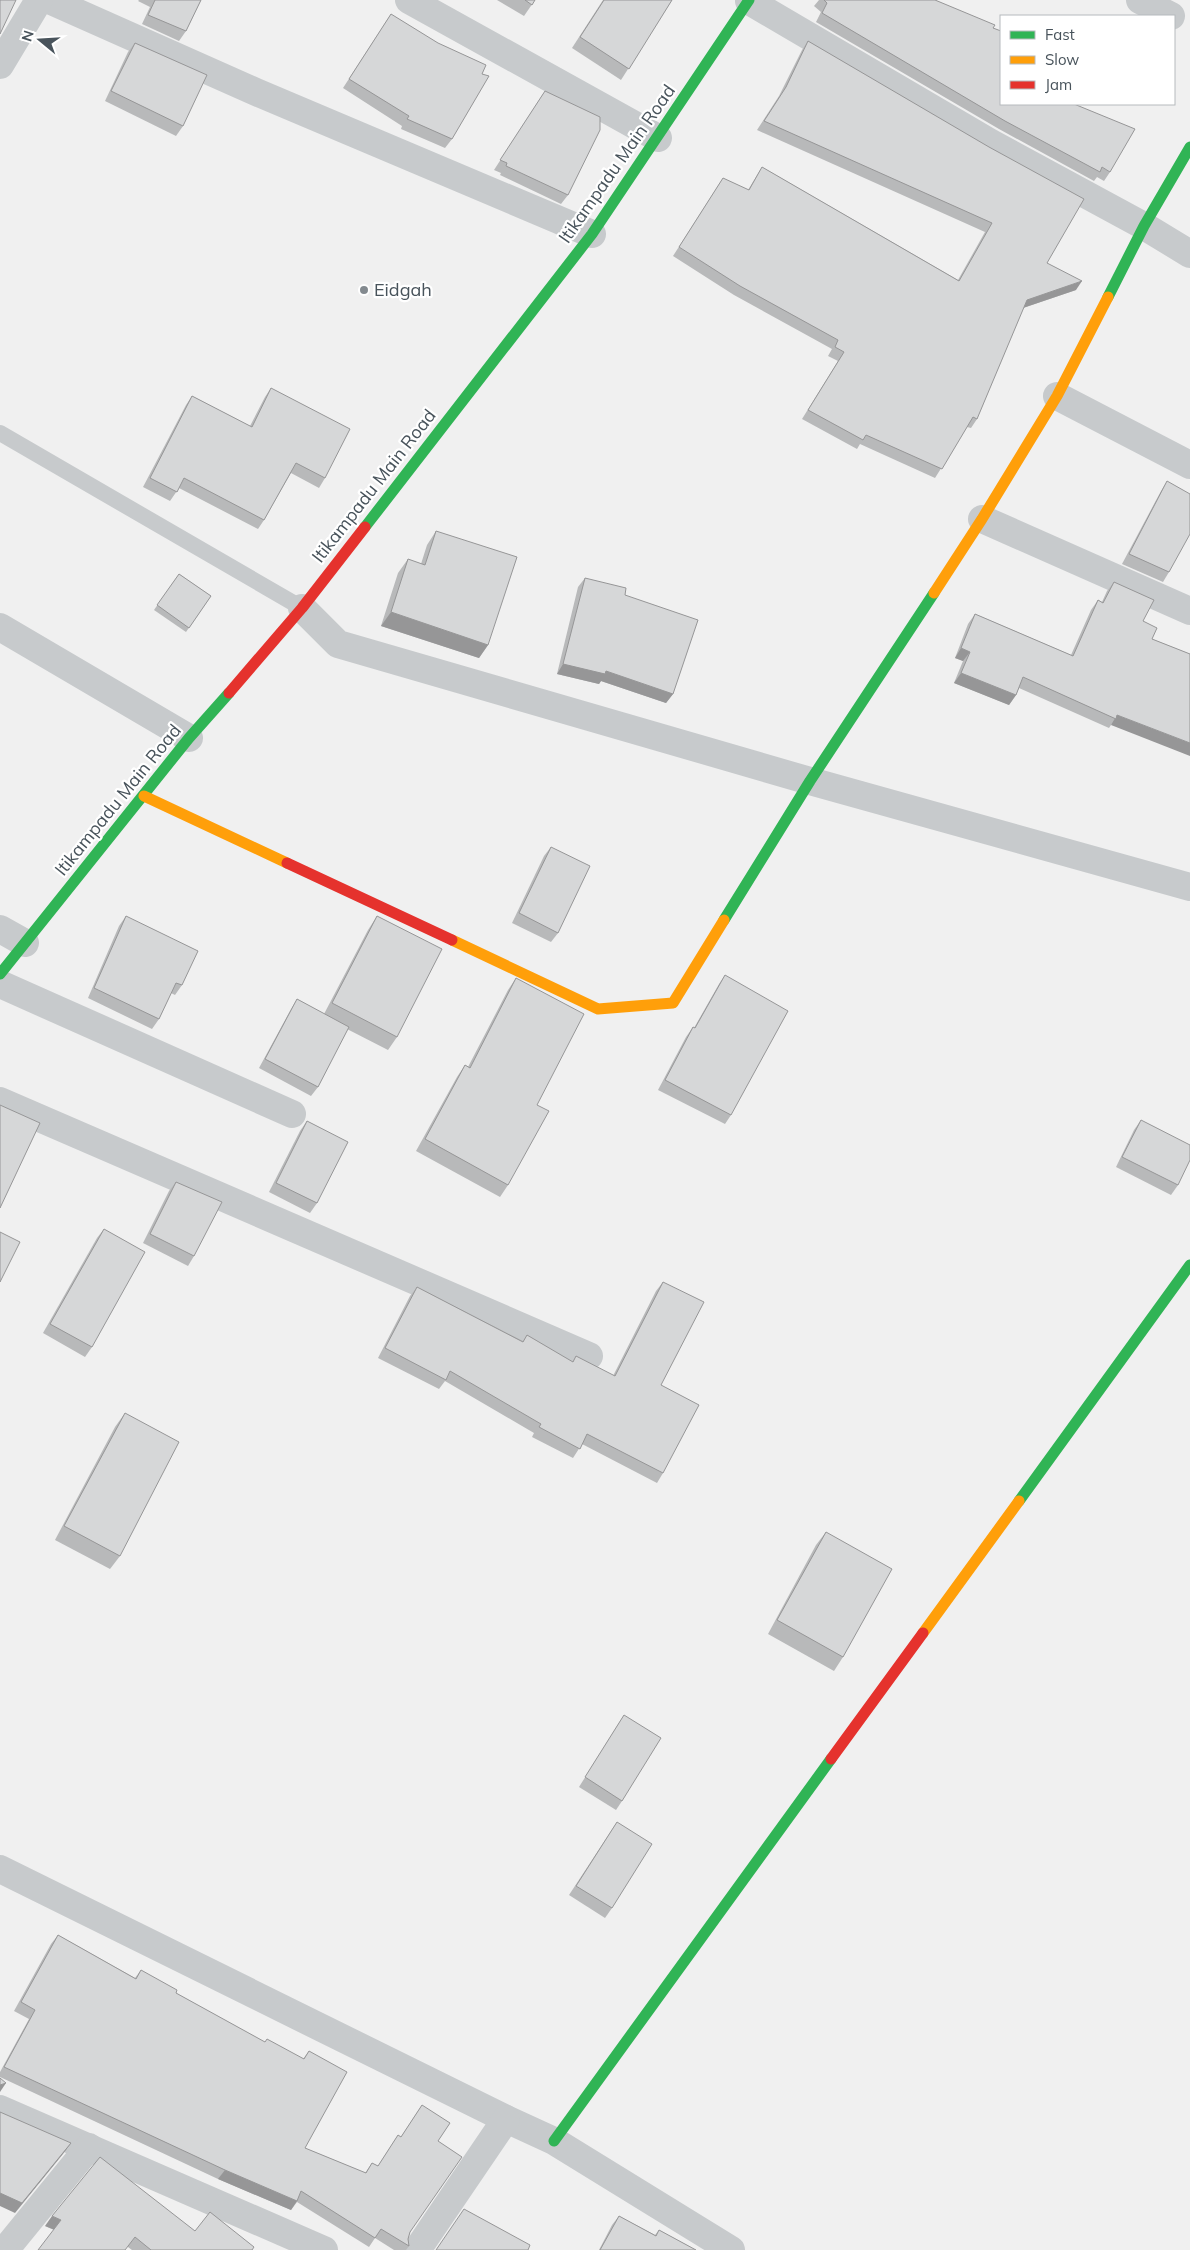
<svg xmlns="http://www.w3.org/2000/svg" width="1190" height="2250" viewBox="0 0 1190 2250" font-family="Mulish,sans-serif">
	<rect width="100%" height="100%" fill="#f0f0f0"/>
	<g fill="none" stroke-linecap="round" stroke-linejoin="round">
		<!-- lane -->
		<polyline stroke="#c7cacc" stroke-width="16" points="0,433 302,608"/>
		<!-- street -->
		<g stroke="#c7cacc" stroke-width="28">
			<polyline points="49,0 256,92 592,234"/>
			<polyline points="409,0 658,138"/>
			<polyline points="1140,0 1171,16"/>
			<polyline points="749,1 991,143 1144,226 1190,254"/>
			<polyline points="0,65 39,0"/>
			<polyline points="1057,396 1190,465"/>
			<polyline points="982,519 1190,611"/>
			<polyline points="302,608 338,644 810,781 1190,887"/>
			<polyline points="0,627 189,738"/>
			<polyline points="0,929 25,943"/>
			<polyline points="0,984 292,1114"/>
			<polyline points="0,1101 589,1356"/>
			<polyline points="0,1869 506,2119 554,2141 731,2250"/>
			<polyline points="0,2109 324,2250"/>
			<polyline points="5,2250 89,2147"/>
			<polyline points="417,2250 506,2119"/>
		</g>
		<!-- fast -->
		<g stroke="#30b455" stroke-width="11">
			<polyline points="1108,297 1144,226 1190,147"/>
			<polyline points="365,527 592,234 749,0"/>
			<polyline points="724,920 810,781 934,593"/>
			<polyline points="0,974 189,738 229,693"/>
			<polyline points="1019,1501 1190,1265"/>
			<polyline points="554,2141 831,1759"/>
		</g>
		<!-- slow -->
		<g stroke="#ff9f0a" stroke-width="11">
			<polyline points="934,593 982,519 1057,396 1108,297"/>
			<polyline points="144,796 287,863"/>
			<polyline points="452,940 598,1009 673,1003 724,920"/>
			<polyline points="923,1633 1019,1501"/>
		</g>
		<!-- jam -->
		<g stroke="#e5322d" stroke-width="11">
			<polyline points="229,693 302,608 365,527"/>
			<polyline points="287,863 452,940"/>
			<polyline points="831,1759 923,1633"/>
		</g>
	</g>
	<!-- wall -->
	<g fill="#b8b9ba">
		<polygon points="139,0 201,0 186,31 179,41 142,24 150,7 138,1"/>
		<polygon points="497,0 535,0 524,16"/>
		<polygon points="603,0 672,0 621,80 572,48"/>
		<polygon points="819,0 935,0 993,28 1001,104 1110,172 1104,181 1097,177 1094,181 999,129 816,22 821,12 814,6"/>
		<polygon points="391,14 452,139 445,148 401,129 402,126 343,88"/>
		<polygon points="808,41 1047,263 1076,290 1023,308 977,419 971,428 967,427 935,478 860,444 857,449 802,419 838,361 828,356 832,349 734,295 673,256 723,178 748,190 762,167 958,280 985,232 757,130 779,96 802,50"/>
		<polygon points="135,43 183,126 176,136 105,101 128,52"/>
		<polygon points="545,91 568,195 561,204 500,175 501,173 494,170"/>
		<polygon points="271,388 325,478 319,488 291,473 264,520 258,529 179,488 170,501 143,487 186,405 192,396 250,426 265,397"/>
		<polygon points="1167,481 1169,572 1163,582 1122,564 1161,491"/>
		<polygon points="436,531 488,645 479,658 381,626 398,573 408,559 421,564 427,545"/>
		<polygon points="179,574 211,596 186,632 154,610"/>
		<polygon points="585,578 625,595 673,694 666,703 601,681 599,684 557,674 578,587"/>
		<polygon points="1114,582 1143,621 1152,639 1190,654 1111,725 1109,728 1019,688 1016,695 1009,705 954,683 963,661 955,658 968,624 975,614 1071,655 1091,610 1098,600 1102,602 1107,591"/>
		<polygon points="551,847 558,933 551,942 512,923 544,856"/>
		<polygon points="126,916 182,985 175,995 171,993 159,1019 152,1029 88,998 119,926"/>
		<polygon points="377,916 397,1037 388,1050 347,1029 318,1087 311,1096 259,1068 291,1009 297,999 324,1014 368,930"/>
		<polygon points="725,975 731,1115 725,1124 658,1090 686,1037 693,1027 694,1028 719,984"/>
		<polygon points="516,978 537,1105 508,1185 500,1197 416,1151 457,1077 465,1065 468,1067 508,990"/>
		<polygon points="1141,1120 1178,1185 1171,1195 1116,1167 1134,1130"/>
		<polygon points="307,1121 317,1203 310,1213 269,1192 300,1131"/>
		<polygon points="176,1182 194,1256 188,1266 143,1243 169,1191"/>
		<polygon points="104,1229 92,1347 85,1357 43,1333 97,1238"/>
		<polygon points="663,1282 661,1385 663,1473 657,1483 582,1444 573,1458 532,1437 534,1433 445,1381 439,1389 378,1358 410,1296 417,1287 523,1341 527,1335 572,1362 576,1356 613,1376 656,1291"/>
		<polygon points="125,1413 120,1556 110,1569 55,1540 115,1427"/>
		<polygon points="826,1532 843,1657 834,1671 768,1634 816,1545"/>
		<polygon points="624,1715 622,1801 616,1810 579,1787"/>
		<polygon points="617,1822 612,1908 605,1918 569,1895"/>
		<polygon points="58,1935 135,1978 141,1970 176,1993 264,2042 303,2059 309,2051 305,2148 365,2173 372,2163 378,2166 398,2135 401,2137 422,2105 438,2141 408,2239 409,2246 406,2250 394,2250 375,2238 369,2247 297,2202 291,2210 218,2179 0,2077 0,2072 29,2019 14,2011 51,1944"/>
		<polygon points="619,2216 655,2235 659,2230 696,2250 599,2250 612,2225"/>
		<polygon points="45,2226 195,2231 252,2250 132,2250 128,2247 54,2230"/>
	</g>
	<!-- shaded-wall -->
	<g fill="#969697">
		<polygon points="1082,281 1076,290 1020,309 1027,300"/>
		<polygon points="391,612 488,645 479,658 381,626"/>
		<polygon points="961,648 970,652 963,661 955,658"/>
		<polygon points="563,664 606,671 673,694 666,703 601,681 599,684 557,674"/>
		<polygon points="961,673 1016,695 1009,705 954,683"/>
		<polygon points="1117,715 1190,743 1190,756 1111,725"/>
		<polygon points="6,2083 0,2092 0,2085"/>
		<polygon points="71,2143 63,2154 15,2213 0,2206 0,2193"/>
		<polygon points="225,2170 297,2201 291,2210 218,2179"/>
		<polygon points="52,2216 61,2220 55,2230 45,2226"/>
	</g>
	<!-- building -->
	<g fill="#d6d7d8" stroke="#969697">
		<polygon points="0,0 16,0 0,34"/>
		<polygon points="155,0 201,0 186,31 148,15"/>
		<polygon points="525,0 535,0 532,5"/>
		<polygon points="604,0 672,0 629,69 580,37"/>
		<polygon points="824,0 935,0 995,25 993,28 1001,31 1001,104 1074,104 1135,129 1110,172 1102,167 1100,172 1005,121 822,13 827,3"/>
		<polygon points="391,14 438,43 486,65 482,74 489,76 452,139 407,119 409,116 349,79"/>
		<polygon points="808,41 989,147 1084,199 1047,263 1082,281 1027,300 977,419 973,417 942,469 866,435 863,440 808,410 844,352 835,347 838,340 740,286 679,247 723,178 749,190 762,167 959,281 992,223 764,121 786,87"/>
		<polygon points="135,43 207,75 183,126 111,91"/>
		<polygon points="545,91 600,117 600,130 568,195 506,166 507,163 500,160"/>
		<polygon points="271,388 350,429 325,478 296,463 264,520 184,478 177,492 150,478 192,396 252,427"/>
		<polygon points="1167,481 1190,494 1190,534 1169,572 1129,554"/>
		<polygon points="436,531 517,557 488,645 391,612 408,559 425,565"/>
		<polygon points="179,574 211,596 189,628 157,605"/>
		<polygon points="585,578 626,588 625,595 698,620 673,694 606,671 605,674 563,664"/>
		<polygon points="1114,582 1154,600 1143,621 1157,628 1152,639 1190,654 1190,743 1117,715 1116,719 1023,677 1016,695 961,673 970,652 961,648 975,614 1073,656 1098,600 1103,603"/>
		<polygon points="551,847 590,866 558,933 519,913"/>
		<polygon points="126,916 198,951 182,985 176,983 159,1019 94,988"/>
		<polygon points="377,916 442,949 397,1037 332,1003"/>
		<polygon points="725,975 788,1011 731,1115 665,1080 693,1027 695,1028"/>
		<polygon points="516,978 584,1014 537,1105 549,1111 508,1185 425,1139 465,1065 470,1068"/>
		<polygon points="297,999 349,1027 318,1087 265,1059"/>
		<polygon points="0,1105 40,1123 0,1208"/>
		<polygon points="1141,1120 1190,1145 1190,1160 1178,1185 1122,1157"/>
		<polygon points="307,1121 348,1142 317,1203 276,1183"/>
		<polygon points="176,1182 222,1202 194,1256 150,1234"/>
		<polygon points="104,1229 145,1252 92,1347 50,1324"/>
		<polygon points="0,1232 20,1242 0,1282"/>
		<polygon points="663,1282 704,1302 661,1385 699,1405 663,1473 587,1434 580,1449 539,1427 541,1424 450,1371 446,1380 385,1348 417,1287 523,1342 527,1335 573,1362 576,1356 615,1376"/>
		<polygon points="125,1413 179,1442 120,1556 64,1526"/>
		<polygon points="826,1532 892,1569 843,1657 777,1620"/>
		<polygon points="624,1715 661,1738 622,1801 585,1777"/>
		<polygon points="617,1822 652,1844 612,1908 576,1886"/>
		<polygon points="58,1935 136,1979 141,1970 177,1990 176,1993 265,2042 267,2039 304,2059 309,2051 347,2072 305,2148 366,2173 372,2163 378,2166 398,2135 401,2137 422,2105 450,2123 438,2141 462,2157 410,2232 408,2239 409,2246 381,2229 375,2238 301,2191 297,2201 225,2170 4,2067 35,2010 21,2002"/>
		<polygon points="0,2078 6,2083 0,2085"/>
		<polygon points="0,2112 71,2143 22,2203 0,2193"/>
		<polygon points="100,2157 195,2231 210,2212 254,2247 252,2250 151,2250 135,2237 125,2250 38,2250 61,2220 52,2216"/>
		<polygon points="464,2209 530,2245 528,2250 436,2250"/>
		<polygon points="619,2216 656,2236 659,2230 696,2250 600,2250"/>
	</g>
	<!-- markers -->
	<circle fill="#838a8f" stroke="#fff" stroke-width="2" cx="364" cy="290" r="5"/>
	<g text-anchor="middle" stroke-width="4.5" stroke-linejoin="round" paint-order="stroke">
		<!-- street labels -->
		<g font-size="18" fill="#48535b" stroke="#fff">
			<text transform="translate(617 164) rotate(-55)" y="6">Itikampadu Main Road</text>
			<text transform="translate(374 486) rotate(-52)" y="6">Itikampadu Main Road</text>
			<text transform="translate(118 800) rotate(-51)" y="6">Itikampadu Main Road</text>
		</g>
		<!-- poi labels -->
		<g font-size="18" fill="#48535b" stroke="#fff" text-anchor="start">
			<text x="374" y="296">Eidgah</text>
		</g>
	</g>
	<!-- legend -->
	<rect x="1000" y="15" width="175" height="90" fill="#ffffff" stroke="#b6babd"/>
	<rect x="1010" y="31" width="25" height="8" fill="#30b455" stroke="#b6babd"/>
	<text x="1045" y="40" font-size="15" fill="#48535b">Fast</text>
	<rect x="1010" y="56" width="25" height="8" fill="#ff9f0a" stroke="#b6babd"/>
	<text x="1045" y="65" font-size="15" fill="#48535b">Slow</text>
	<rect x="1010" y="81" width="25" height="8" fill="#e5322d" stroke="#b6babd"/>
	<text x="1045" y="90" font-size="15" fill="#48535b">Jam</text>
	<!-- north arrow -->
	<g transform="translate(40 40) rotate(288)" stroke="#ffffff" stroke-width="4" paint-order="stroke">
	<path d="M0-4L9 19L0 12L-9 19Z" fill="#48535b"/>
	<text y="-8" font-size="14" font-weight="bold" text-anchor="middle" fill="#48535b">N</text>
	</g>
</svg>
